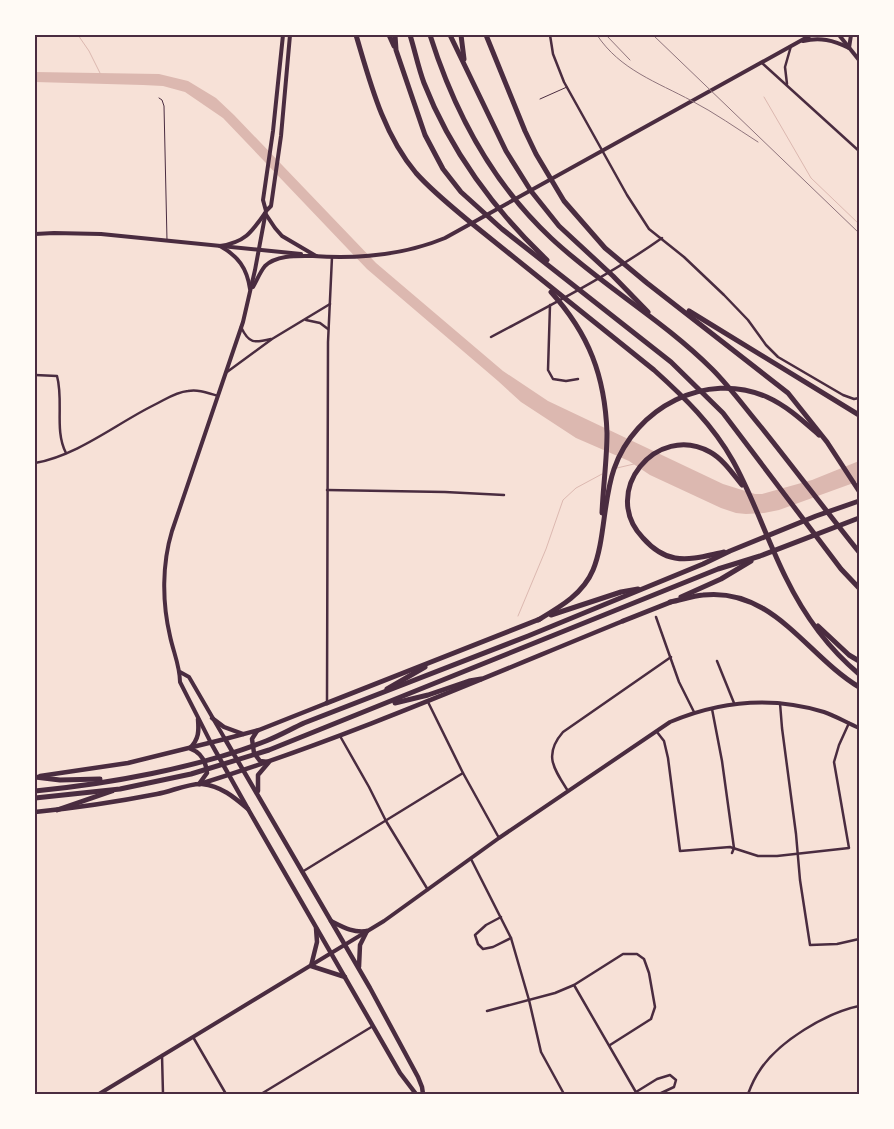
<svg xmlns="http://www.w3.org/2000/svg" width="894" height="1129" viewBox="0 0 894 1129" font-family="'Titillium Web',sans-serif">
	<rect width="100%" height="100%" fill="#f7e1d7"/>
	<!-- water -->
	<polygon fill="#dcb8b0" points="35,72 159,74 188,81 216,98 234,115 376,263 503,371 548,401 723,484 755,494 762,494 812,480 859,461 859,481 779,510 764,513 746,514 736,513 721,508 650,475 629,461 576,438 521,402 498,381 367,269 223,118 185,92 163,86 143,85 35,82"/>
	<g fill="none" stroke-linecap="round" stroke-linejoin="round">
		<!-- stream -->
		<g stroke="#dcb8b0" stroke-width="1">
			<polyline points="78,35 89,51 101,75"/>
			<polyline points="764,97 811,178 859,224"/>
			<polyline points="617,468 634,464"/>
			<polyline points="518,616 546,549 563,500 576,488 602,474"/>
		</g>
		<!-- service -->
		<g stroke="#4a2c40" stroke-width="1">
			<polyline points="523,36 526,35"/>
			<polyline points="159,98 162,100 164,106 167,240"/>
			<polyline points="540,99 567,87"/>
			<polyline points="35,123 35,147"/>
		</g>
		<!-- minor -->
		<g stroke="#4a2c40" stroke-width="2.5">
			<polyline points="550,35 553,54 564,82 627,195 649,229 684,257 724,295 748,320 766,345 778,357 843,395 854,399 859,398"/>
			<polyline points="762,63 859,151"/>
			<polyline points="787,84 785,67 791,46"/>
			<polyline points="550,305 548,370 553,379 566,381 578,379"/>
			<polyline points="306,320 320,323 328,329"/>
			<path d="M 241,327 C 249,344 254,343 271,339"/>
			<path d="M 491,337 C 547,307 610,275 662,238"/>
			<polyline points="227,372 272,339 330,304"/>
			<path d="M 35,375 L 57,376 C 64,401 54,430 66,453"/>
			<path d="M 35,463 C 79,455 117,423 156,404 C 166,399 176,392 188,391 C 198,389 208,393 218,396"/>
			<polyline points="327,490 445,492 504,495"/>
			<polyline points="656,617 679,682 694,712"/>
			<polyline points="717,661 734,703"/>
			<polyline points="428,702 463,773 499,838"/>
			<polyline points="327,703 328,342 332,257"/>
			<polyline points="780,703 782,728 796,834 800,880 810,945 837,944 859,939"/>
			<polyline points="712,709 722,761 734,848 732,853"/>
			<polyline points="657,732 664,741 668,758 680,851 730,847 758,856 777,856 849,848 834,762 839,745 849,723"/>
			<polyline points="340,736 369,787 386,821 428,890"/>
			<path d="M 568,791 C 554,769 543,755 563,732 L 671,657"/>
			<polyline points="471,859 511,938 529,1000 541,1052 564,1094"/>
			<polyline points="302,872 463,773"/>
			<polyline points="501,917 486,925 475,935 478,944 483,949 493,947 511,938"/>
			<polyline points="574,985 637,1094"/>
			<polyline points="487,1011 555,993 574,985 623,954 637,954 644,959 649,973 655,1007 651,1019 610,1045"/>
			<polyline points="193,1037 226,1094"/>
			<polyline points="162,1055 163,1094"/>
			<polyline points="636,1092 657,1079 670,1075 676,1080 674,1087 659,1094"/>
			<polyline points="261,1094 373,1026"/>
			<path d="M 748,1094 C 751,1086 755,1077 760,1070 C 779,1041 826,1013 859,1006"/>
		</g>
		<!-- tertiary -->
		<g stroke="#4a2c40" stroke-width="4">
			<polyline points="839,35 859,60"/>
			<path d="M 803,41 C 820,37 833,40 849,48"/>
			<polyline points="849,48 851,35"/>
			<polyline points="35,234 54,233 101,234 301,254"/>
			<path d="M 313,256 C 357,259 404,255 445,238 L 811,35"/>
		</g>
		<!-- secondary -->
		<g stroke="#4a2c40" stroke-width="4">
			<polyline points="266,211 263,200 273,131 283,35"/>
			<path d="M 220,246 C 245,242 251,233 265,213 L 275,228 L 282,236 L 316,256"/>
			<path d="M 220,246 C 238,256 247,268 250,289"/>
			<path d="M 253,287 C 257,280 260,272 265,266 C 277,254 300,256 316,256"/>
			<polyline points="180,672 189,677 225,739"/>
			<path d="M 211,743 L 180,682 C 180,666 173,651 170,636 C 162,602 162,564 172,531 L 243,322 L 255,270 L 266,211 L 271,206 L 281,136 L 290,35"/>
			<path d="M 99,1094 L 384,921 L 499,838 L 670,722 C 720,701 772,696 824,712 C 836,716 847,723 859,728"/>
		</g>
		<!-- primary -->
		<g stroke="#4a2c40" stroke-width="4.5">
			<polyline points="212,718 224,727 243,734"/>
			<polyline points="257,731 252,739 254,753 260,761 268,762"/>
			<polyline points="225,739 259,730 327,703"/>
			<polyline points="211,743 248,809"/>
			<path d="M 200,784 C 344,739 483,678 623,621"/>
		</g>
		<!-- trunk -->
		<g stroke="#4a2c40" stroke-width="4.5">
			<path d="M 190,748 C 199,739 199,731 198,719"/>
			<path d="M 191,749 C 202,753 206,762 207,773 L 199,784"/>
			<polyline points="40,776 128,763 225,739 370,988 418,1077 422,1087 423,1094"/>
			<polyline points="258,791 258,775 269,762"/>
			<path d="M 35,812 C 76,808 116,802 157,794 C 170,792 189,783 202,784 C 221,786 234,797 248,809 L 400,1073 L 416,1094"/>
			<path d="M 331,921 C 343,927 353,933 367,931"/>
			<polyline points="316,928 317,942 311,966 345,977"/>
			<polyline points="359,967 360,945 367,931"/>
		</g>
		<!-- motorway -->
		<g stroke="#4a2c40" stroke-width="5">
			<path d="M 356,35 C 370,82 383,134 416,173 C 432,191 452,207 470,222 L 654,370 C 684,397 713,425 733,461 C 754,499 767,540 786,578 C 804,615 828,648 859,674"/>
			<polyline points="389,35 394,46"/>
			<polyline points="395,35 396,50 425,135 443,169 461,192 502,229 671,362 723,413 841,569 859,588"/>
			<path d="M 410,35 C 415,51 418,67 424,83 C 450,150 495,211 547,260"/>
			<path d="M 430,35 C 454,111 492,183 551,238 C 601,285 663,320 712,369 C 730,387 745,408 761,427 C 794,468 826,511 859,552"/>
			<polyline points="450,35 506,151 531,191 559,226 613,276 648,312"/>
			<polyline points="461,35 464,59"/>
			<polyline points="486,35 525,131 536,154 564,201 605,248 647,283 788,393 827,442 859,491"/>
			<path d="M 551,292 C 589,334 605,376 607,433 C 607,460 603,487 602,513"/>
			<polyline points="689,311 859,415"/>
			<path d="M 724,552 C 709,555 691,561 675,558 C 663,556 651,547 643,538 C 599,492 657,422 710,452 C 723,459 733,474 742,485"/>
			<polyline points="681,597 721,579 751,561"/>
			<path d="M 670,602 C 681,600 692,596 703,595 C 773,587 807,656 859,687"/>
			<polyline points="551,615 621,592 638,589"/>
			<path d="M 538,620 C 560,607 583,594 593,570 C 605,541 603,500 614,469 C 635,408 706,370 767,397 C 787,406 803,421 819,435"/>
			<polyline points="623,621 671,602"/>
			<polyline points="818,626 849,655 859,661"/>
			<polyline points="387,689 425,667"/>
			<polyline points="327,703 540,619"/>
			<polyline points="395,703 428,695 469,681 481,679"/>
			<polyline points="35,777 60,780 100,779"/>
			<path d="M 35,791 C 108,784 197,768 266,741 C 279,736 291,729 304,723 L 528,636 L 703,564 L 730,551 L 816,516 L 859,501"/>
			<polyline points="35,798 120,789 191,774 269,750 718,569 760,556 859,518"/>
			<polyline points="57,810 112,791"/>
		</g>
		<!-- rail -->
		<g stroke="#8f747c" stroke-width="1">
			<path d="M 597,35 C 620,70 657,82 692,101 C 715,113 736,128 758,142"/>
			<polyline points="606,35 630,60"/>
			<polyline points="653,35 859,233"/>
		</g>
	</g>
	<!-- border -->
	<rect width="894" height="1129" fill="none" stroke="#fffaf5" stroke-width="72"/>
	<rect x="36" y="36" width="822" height="1057" fill="none" stroke="#4a2c40" stroke-width="2"/>
</svg>
